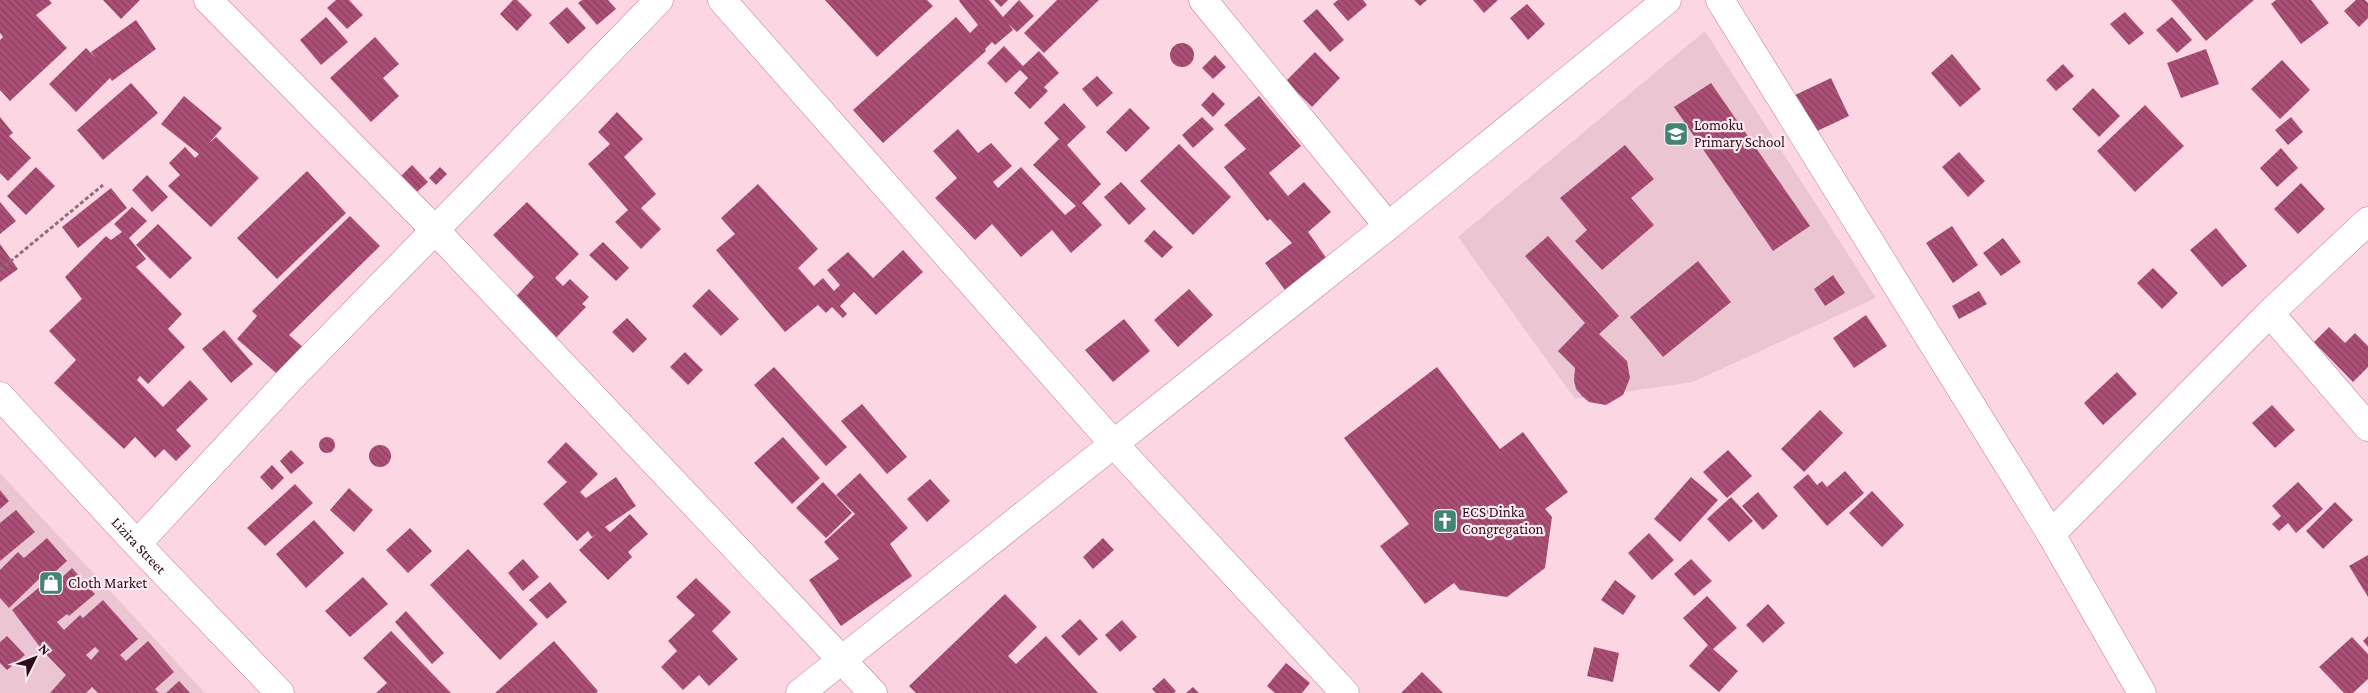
<svg xmlns="http://www.w3.org/2000/svg" width="2368" height="693" viewBox="0 0 2368 693" font-family="'Crimson Pro',serif">
	<defs>
		<pattern id="building-back-hatch" width="6" height="6" patternUnits="userSpaceOnUse" patternTransform="scale(1.25)"><rect width="6" height="6" fill="#ab4f76"/><path d="M-1 5l2 2M0 0l6 6M5-1l2 2" fill="none" stroke="#8b4060"/></pattern>
	</defs>
	<rect width="100%" height="100%" fill="#fcd7e3"/>
	<!-- built -->
	<g fill="#ecc5d2">
		<polygon points="1705,31 1876,298 1693,382 1575,399 1458,237"/>
		<polygon points="0,473 205,693 0,693"/>
	</g>
	<!-- building -->
	<g fill="url(#building-back-hatch)" fill-rule="evenodd">
		<polygon points="0,0 49,0 52,3 36,15 67,48 10,101 0,90 0,40 3,37 0,33"/>
		<polygon points="103,0 140,0 121,19"/>
		<polygon points="336,0 349,0 363,15 347,29 327,8"/>
		<polygon points="513,0 517,0 532,15 517,31 500,14"/>
		<polygon points="582,0 608,0 616,9 597,25 578,3"/>
		<polygon points="825,0 927,0 933,6 877,57"/>
		<polygon points="960,0 989,0 1003,17 1019,0 1034,16 1017,32 1008,24 1013,30 995,45 992,42 985,49 986,51 883,143 853,110 956,17 970,33 978,25 959,1"/>
		<polygon points="994,0 1008,0 1001,7"/>
		<polygon points="1057,0 1099,0 1044,53 1024,33"/>
		<polygon points="1338,0 1363,0 1367,5 1348,21 1333,4"/>
		<polygon points="1414,0 1427,0 1420,6"/>
		<polygon points="1473,0 1498,0 1484,13"/>
		<polygon points="2171,0 2254,0 2206,41"/>
		<polygon points="2276,0 2311,0 2329,23 2301,44 2271,4"/>
		<polygon points="2356,0 2365,0 2368,3 2368,18 2359,27 2344,11"/>
		<polygon points="1527,4 1545,24 1528,40 1510,18"/>
		<polygon points="567,7 586,28 568,44 549,23"/>
		<polygon points="1317,9 1344,40 1330,52 1303,21"/>
		<polygon points="2125,12 2144,33 2129,45 2110,24"/>
		<polygon points="326,17 348,42 321,65 300,40"/>
		<polygon points="2172,17 2192,40 2177,53 2156,30"/>
		<polygon points="136,20 156,49 112,81 110,78 76,112 49,84 86,48 96,58 91,52"/>
		<polygon points="375,37 399,64 383,78 399,96 371,122 330,78"/>
		<circle cx="1182" cy="55" r="12"/>
		<polygon points="1004,46 1023,66 1039,51 1059,73 1044,87 1048,91 1030,109 1014,93 1028,78 1020,70 1006,83 987,63"/>
		<polygon points="2206,49 2219,84 2181,98 2167,63"/>
		<polygon points="1315,52 1340,78 1312,107 1286,81"/>
		<polygon points="1952,54 1981,89 1960,107 1931,73"/>
		<polygon points="1215,55 1226,67 1213,79 1202,68"/>
		<polygon points="2282,60 2310,90 2280,119 2251,89"/>
		<polygon points="2063,64 2074,76 2056,91 2046,80"/>
		<polygon points="1097,76 1113,93 1097,107 1082,89"/>
		<polygon points="1831,78 1849,116 1813,133 1795,95"/>
		<polygon points="131,83 158,113 103,160 77,130"/>
		<polygon points="1711,83 1810,226 1773,251 1674,107"/>
		<polygon points="2093,88 2120,116 2099,137 2072,109"/>
		<polygon points="1213,92 1225,104 1213,117 1201,105"/>
		<polygon points="184,96 222,128 209,143 216,137 259,178 211,227 168,186 180,175 169,163 185,147 195,158 199,154 161,124"/>
		<polygon points="1259,96 1301,146 1269,173 1288,196 1304,182 1331,212 1308,232 1327,259 1285,290 1265,263 1292,243 1270,219 1267,221 1224,167 1246,149 1224,125"/>
		<polygon points="1064,103 1086,127 1067,145 1101,184 1082,203 1102,225 1071,253 1052,230 1021,257 992,224 975,240 935,198 957,178 933,151 958,129 978,153 991,143 1012,166 993,182 998,188 1021,167 1065,215 1076,206 1033,165 1059,139 1044,123"/>
		<polygon points="2145,105 2184,146 2135,192 2097,151"/>
		<polygon points="1130,108 1150,128 1126,152 1106,132"/>
		<polygon points="617,112 643,139 624,157 656,194 641,208 661,229 641,249 615,222 628,210 588,164 610,144 598,132"/>
		<polygon points="0,117 13,133 9,136 31,158 8,181 0,173"/>
		<polygon points="1202,117 1214,129 1193,148 1182,135"/>
		<polygon points="2291,117 2303,132 2288,145 2275,130"/>
		<polygon points="1179,144 1231,197 1193,235 1140,181"/>
		<polygon points="1625,145 1654,179 1631,198 1654,225 1602,270 1575,241 1587,230 1560,198"/>
		<polygon points="2281,148 2298,168 2277,187 2260,168"/>
		<polygon points="1959,152 1985,181 1968,197 1942,167"/>
		<polygon points="412,165 428,182 417,192 401,176"/>
		<polygon points="36,167 55,186 26,215 7,196"/>
		<polygon points="440,167 447,174 436,185 429,178"/>
		<polygon points="307,171 346,213 277,279 237,238"/>
		<polygon points="147,175 168,197 152,212 132,190"/>
		<polygon points="1121,182 1146,209 1129,225 1104,197"/>
		<polygon points="2301,183 2325,209 2298,234 2274,209"/>
		<polygon points="758,184 818,249 798,268 814,286 823,278 834,291 840,285 827,270 848,252 873,278 903,250 923,272 876,315 854,292 840,306 847,314 843,318 832,307 826,313 818,305 785,332 716,250 735,234 721,218"/>
		<polygon points="111,188 127,208 78,248 62,227"/>
		<polygon points="0,202 16,221 0,234"/>
		<polygon points="527,202 579,254 555,278 563,286 570,279 589,297 582,304 586,307 551,343 510,303 534,277 493,235"/>
		<polygon points="132,207 147,221 129,238 146,259 136,267 182,314 168,329 185,347 148,384 140,376 137,380 163,407 190,380 208,399 176,430 191,446 176,461 164,449 155,458 135,437 124,449 54,383 76,360 49,331 82,299 65,277 106,236 111,240 122,232 114,224"/>
		<polygon points="350,216 380,246 289,335 306,350 282,378 237,339 257,316 252,311"/>
		<polygon points="158,224 192,258 170,279 136,245"/>
		<polygon points="1952,226 1978,265 1953,283 1926,243"/>
		<polygon points="2216,228 2247,266 2222,287 2190,250"/>
		<polygon points="1154,230 1173,247 1162,258 1144,241"/>
		<polygon points="1548,236 1619,316 1599,334 1627,361 1630,378 1623,395 1606,405 1589,402 1582,396 1576,389 1574,380 1575,368 1558,351 1585,323 1525,256"/>
		<polygon points="2003,238 2021,262 2001,276 1983,253"/>
		<polygon points="603,242 629,268 616,281 589,255"/>
		<polygon points="0,244 18,269 0,282"/>
		<polygon points="1698,261 1731,302 1663,357 1630,317"/>
		<polygon points="2153,268 2178,293 2162,309 2137,283"/>
		<polygon points="1833,275 1845,293 1825,306 1814,289"/>
		<polygon points="709,289 739,319 721,336 692,306"/>
		<polygon points="1189,289 1213,315 1178,347 1154,320"/>
		<polygon points="1979,291 1987,304 1959,319 1952,306"/>
		<polygon points="1866,315 1887,346 1854,368 1833,338"/>
		<polygon points="627,318 647,339 633,353 612,332"/>
		<polygon points="1124,319 1150,351 1113,382 1085,350"/>
		<polygon points="2329,327 2345,343 2355,333 2368,346 2368,367 2353,382 2314,342"/>
		<polygon points="224,330 253,364 231,383 202,349"/>
		<polygon points="685,352 703,370 688,385 670,367"/>
		<polygon points="774,367 847,447 826,466 754,385"/>
		<polygon points="1437,367 1500,449 1523,432 1568,492 1545,509 1552,517 1545,568 1507,597 1460,590 1454,583 1425,604 1380,546 1409,524 1344,438"/>
		<polygon points="2117,372 2137,394 2103,425 2084,403"/>
		<polygon points="862,404 907,457 887,474 841,421"/>
		<polygon points="2272,405 2295,430 2275,448 2252,423"/>
		<polygon points="1820,410 1843,433 1804,472 1781,449"/>
		<circle cx="327" cy="445" r="8"/>
		<polygon points="783,437 820,478 792,504 754,463"/>
		<polygon points="566,442 598,474 580,492 586,498 616,477 636,506 605,527 610,532 630,514 648,534 628,552 632,557 608,580 579,550 597,533 592,537 588,531 577,541 543,504 567,482 547,462"/>
		<circle cx="380" cy="456" r="11"/>
		<polygon points="291,450 304,463 291,474 280,461"/>
		<polygon points="1728,450 1752,476 1727,498 1703,472"/>
		<polygon points="272,465 284,478 272,490 260,477"/>
		<polygon points="1845,471 1864,493 1827,526 1793,487 1808,474 1817,485 1822,481 1827,487"/>
		<polygon points="860,473 908,528 890,544 912,576 841,626 809,580 839,559 824,542 855,514 836,495"/>
		<polygon points="1691,477 1718,500 1680,542 1654,519"/>
		<polygon points="930,479 950,501 927,522 907,499"/>
		<polygon points="823,482 852,513 826,538 796,508"/>
		<polygon points="2298,482 2323,509 2296,533 2288,523 2279,531 2272,524 2281,516 2272,506"/>
		<polygon points="295,484 313,503 265,546 247,528"/>
		<polygon points="349,488 373,510 354,532 330,510"/>
		<polygon points="0,490 9,501 0,509"/>
		<polygon points="1872,491 1904,525 1882,547 1849,513"/>
		<polygon points="1758,492 1778,516 1763,530 1742,506"/>
		<polygon points="1731,497 1753,521 1729,542 1707,519"/>
		<polygon points="2335,502 2353,520 2323,549 2306,531"/>
		<polygon points="16,510 35,532 0,561 0,523"/>
		<polygon points="314,520 344,553 306,588 276,554"/>
		<polygon points="410,528 432,551 408,573 386,550"/>
		<polygon points="1649,533 1674,560 1652,580 1628,553"/>
		<polygon points="47,538 67,561 44,582 40,578 9,608 0,598 0,570 18,552 24,558"/>
		<polygon points="1103,538 1114,550 1093,569 1083,557"/>
		<polygon points="468,549 538,624 500,660 430,585"/>
		<polygon points="2368,555 2368,597 2349,566"/>
		<polygon points="523,559 539,577 523,591 508,573"/>
		<polygon points="1691,559 1712,581 1694,596 1674,574"/>
		<path d="M 72,568 L 95,594 L 69,616 L 67,614 L 57,622 L 64,630 L 80,615 L 83,618 L 103,600 L 138,639 L 120,655 L 126,661 L 148,641 L 174,672 L 155,689 L 159,693 L 98,693 L 92,687 L 86,693 L 50,693 L 66,675 L 43,651 L 12,610 L 48,580 L 53,586 ZM 95,647 L 99,651 L 91,660 L 86,655 Z"/>
		<polygon points="363,577 388,604 350,637 325,611"/>
		<polygon points="696,578 731,612 712,631 738,659 709,686 699,675 683,690 661,667 677,651 668,641 695,615 676,597"/>
		<polygon points="1615,580 1636,596 1623,615 1601,600"/>
		<polygon points="550,582 567,602 547,619 529,600"/>
		<polygon points="1005,594 1037,627 1008,656 1016,664 1046,636 1098,693 916,693 909,686"/>
		<polygon points="1707,596 1737,628 1713,649 1738,671 1719,692 1689,666 1708,645 1683,618"/>
		<polygon points="1768,604 1785,623 1763,643 1746,625"/>
		<polygon points="406,611 444,653 432,664 395,622"/>
		<polygon points="1080,619 1098,639 1079,656 1061,636"/>
		<polygon points="1122,620 1137,637 1120,652 1105,635"/>
		<polygon points="391,631 451,693 376,693 387,683 363,658"/>
		<polygon points="7,636 25,655 7,670 0,663 0,642"/>
		<polygon points="2368,636 2368,647 2363,641"/>
		<polygon points="2352,637 2368,654 2368,679 2353,693 2344,693 2319,667"/>
		<polygon points="554,641 598,691 596,693 495,693"/>
		<polygon points="1594,647 1619,653 1613,682 1587,676"/>
		<polygon points="1286,663 1310,683 1302,693 1275,693 1267,686"/>
		<polygon points="1422,672 1443,693 1401,693"/>
		<polygon points="1164,678 1176,691 1174,693 1156,693 1152,689"/>
		<polygon points="179,681 190,693 166,693"/>
		<polygon points="1193,687 1199,693 1186,693"/>
	</g>
	<g fill="none" stroke-linecap="round" stroke-linejoin="round">
		<defs>
			<g id="minor">
				<polyline points="208,0 436,231 873,693"/>
				<polyline points="722,0 1113,443 1345,693"/>
				<polyline points="1203,0 1388,226"/>
				<polyline points="1720,0 2051,534 2142,693"/>
				<polyline points="2270,313 2368,427"/>
				<path id="s1" d="M 0,396 L 137,544 L 280,693"/>
				<polyline points="2051,534 2270,313 2368,221"/>
				<polyline points="137,544 289,380 659,0"/>
				<polyline points="800,693 1388,226 1667,0"/>
			</g>
		</defs>
		<!-- minor casing -->
		<use href="#minor" stroke="#c77595" stroke-width="29"/>
		<!-- path -->
		<polyline stroke="#906d7a" stroke-width="3" stroke-dasharray="4 2.5" stroke-linecap="butt" points="0,270 103,185"/>
		<!-- minor -->
		<use href="#minor" stroke="#fff" stroke-width="28"/>
	</g>
	<!-- icons -->
	<defs>
		<symbol id="school-square" viewBox="-11 -11 22 22"><rect x="-9" y="-9" width="18" height="18" rx="4" fill="#438575" stroke="#fdeaf0"/><path d="M0-5L7-2L0 1L-7-2ZM-4 1L0 2.5L4 1V4Q0 6-4 4Z" fill="#fff"/></symbol>
		<symbol id="church-square" viewBox="-11 -11 22 22"><rect x="-9" y="-9" width="18" height="18" rx="4" fill="#438575" stroke="#fdeaf0"/><path d="M-1.2-6h2.4v3.5h3.3v2.4h-3.3V6h-2.4V-.1h-3.3v-2.4h3.3Z" fill="#fff"/></symbol>
		<symbol id="shop-square" viewBox="-11 -11 22 22"><rect x="-9" y="-9" width="18" height="18" rx="4" fill="#438575" stroke="#fdeaf0"/><path d="M-5-2.5h2.3a2.7 3.5 0 0 1 5.4 0H5L5.5 6h-11ZM-1.5-2.5h3a1.5 2.3 0 0 0-3 0Z" fill="#fff"/></symbol>
	</defs>
	<g fill-rule="evenodd">
		<use href="#school-square" x="1662" y="120" width="28" height="28"/>
		<use href="#church-square" x="1431" y="507" width="28" height="28"/>
		<use href="#shop-square" x="37" y="569" width="28" height="28"/>
	</g>
	<g text-anchor="middle" stroke-width="4.5" stroke-linejoin="round" paint-order="stroke">
		<!-- poi labels -->
		<g font-size="15" fill="#2c0c1a" stroke="#fdeaf0" text-anchor="start">
			<text x="1694" y="130">Lomoku<tspan x="1694" dy="17">Primary School</tspan></text>
			<text x="1462" y="517">ECS Dinka<tspan x="1462" dy="17">Congregation</tspan></text>
			<text x="68" y="588">Cloth Market</text>
		</g>
		<!-- street labels -->
		<g font-size="15" fill="#2c0c1a" stroke="#fdeaf0">
			<text dy="5" stroke="none"><textPath href="#s1" startOffset="204">Lizira Street</textPath></text>
		</g>
	</g>
	<!-- north arrow -->
	<g transform="translate(35 658) rotate(48)" stroke="#fdeaf0" stroke-width="4" paint-order="stroke">
	<path d="M0-4L9 19L0 12L-9 19Z" fill="#2c0c1a"/>
	<text y="-8" font-size="14" font-weight="bold" text-anchor="middle" fill="#2c0c1a">N</text>
	</g>
</svg>
